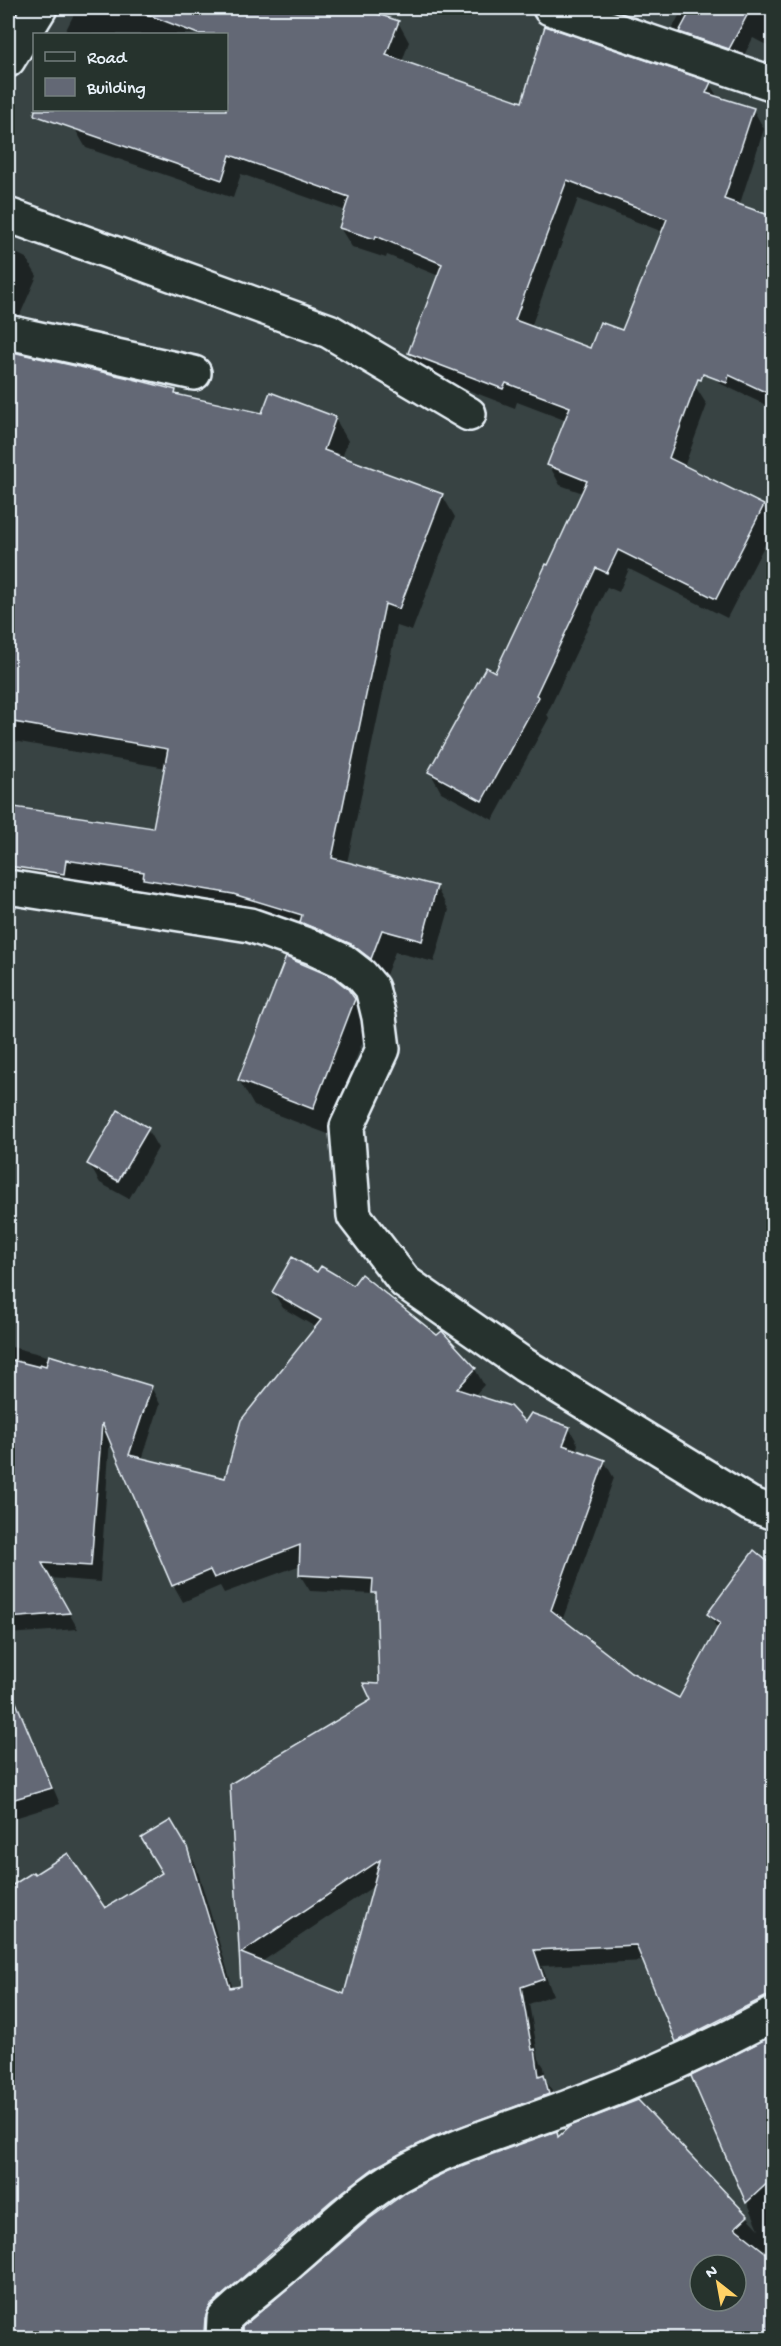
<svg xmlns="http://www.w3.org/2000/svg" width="781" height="2346" viewBox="0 0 781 2346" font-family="'Gochi Hand',sans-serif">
	<rect width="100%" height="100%" fill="#384343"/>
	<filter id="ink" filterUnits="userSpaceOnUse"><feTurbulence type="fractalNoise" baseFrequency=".0167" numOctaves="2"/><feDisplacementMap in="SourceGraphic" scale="12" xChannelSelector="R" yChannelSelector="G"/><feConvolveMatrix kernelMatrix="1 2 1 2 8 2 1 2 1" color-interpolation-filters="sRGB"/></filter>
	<g filter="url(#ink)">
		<!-- shadow -->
		<g fill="#0007" fill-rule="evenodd">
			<path d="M 77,8 L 354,8 L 398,22 L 409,42 L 402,62 L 523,104 L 710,84 L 718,98 L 753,109 L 764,129 L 683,381 L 695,386 L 707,405 L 684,467 L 763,506 L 774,527 L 727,618 L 629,569 L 619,592 L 607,587 L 547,714 L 549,718 L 493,820 L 441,792 L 430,772 L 496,675 L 583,493 L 560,485 L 549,465 L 567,421 L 517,402 L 515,408 L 421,372 L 409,352 L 439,276 L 387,255 L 386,258 L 352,247 L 340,228 L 346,211 L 241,174 L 233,198 L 86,148 L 75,129 L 81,110 L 226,110 L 226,34 L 64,34 ZM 578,199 L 663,232 L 623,332 L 591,350 L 531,327 Z"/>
			<polygon points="683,8 774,8 774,49 753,38 739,65 681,46 672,29"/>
			<polygon points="8,19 22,42 8,65"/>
			<polygon points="774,234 774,409 719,383 708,364"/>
			<polygon points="8,249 26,258 37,276 13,331 8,328"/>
			<polygon points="175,391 178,396 263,415 335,418 348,441 342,458 442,495 455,517 412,631 397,626 347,863 436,887 449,910 434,962 395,952 384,980 153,893 8,886 8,808 154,830 166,768 8,740 8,393 40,402"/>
			<polygon points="354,998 369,1024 328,1134 254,1106 239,1080"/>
			<polygon points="147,1129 158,1148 129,1199 100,1183 89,1164"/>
			<path d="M 273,1292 L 475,1369 L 484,1385 L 474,1396 L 525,1425 L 569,1428 L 578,1444 L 576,1451 L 604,1461 L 614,1478 L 562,1621 L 631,1673 L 680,1700 L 718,1630 L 709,1614 L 774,1569 L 774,2014 L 686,2058 L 677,2041 L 645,1961 L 542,1966 L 553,1995 L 529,2004 L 539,2059 L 544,2067 L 546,2080 L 553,2092 L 557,2111 L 442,2153 L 214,2338 L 8,2338 L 8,1890 L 33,1874 L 105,1910 L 164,1874 L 170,1822 L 196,1865 L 233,1989 L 243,1988 L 232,1785 L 373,1701 L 380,1686 L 378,1600 L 374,1594 L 310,1591 L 300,1575 L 301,1565 L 224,1593 L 220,1586 L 183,1602 L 174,1586 L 110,1439 L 100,1582 L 49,1578 L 78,1629 L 8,1634 L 8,1342 L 8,1346 L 75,1363 L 151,1387 L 160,1404 L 142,1460 L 226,1479 L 317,1328 L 283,1308 ZM 374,1886 L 345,1996 L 260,1963 Z"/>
			<polygon points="774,1425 774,1453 764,1437"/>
			<polygon points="24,1725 34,1742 60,1804 8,1820 8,1732"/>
			<path d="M 693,2077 L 774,2136 L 774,2338 L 243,2338 L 244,2328 L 556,2133 L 559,2138 L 638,2101 L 759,2229 ZM 700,2265 L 736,2265 L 736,2301 L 700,2301 Z"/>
		</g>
		<!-- building -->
		<g fill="#636875" stroke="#e8f1f8" stroke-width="1.5" fill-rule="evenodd">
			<path d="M 136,8 L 359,8 L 399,21 L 386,55 L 522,102 L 545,26 L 711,82 L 706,93 L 754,108 L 724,199 L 774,217 L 774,396 L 729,375 L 727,383 L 703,374 L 701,380 L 698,379 L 669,458 L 764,505 L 716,599 L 618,550 L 607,573 L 596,568 L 536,695 L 539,697 L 482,801 L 428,772 L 486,667 L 495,672 L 546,564 L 548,565 L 587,481 L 547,465 L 570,407 L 506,383 L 503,389 L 408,353 L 442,264 L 376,236 L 375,239 L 339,228 L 349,197 L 230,155 L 222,180 L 34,115 L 35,110 L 226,110 L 226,34 L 198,34 L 136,10 ZM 567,180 L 667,219 L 622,330 L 600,322 L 590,348 L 515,320 Z"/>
			<polygon points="692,8 751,8 729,49 679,32"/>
			<polygon points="8,351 129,378 176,390 175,394 262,413 270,392 336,417 324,450 443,494 399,609 385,604 332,858 437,886 422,941 382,930 371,959 351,944 300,922 302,915 233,894 143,879 144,872 66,860 64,874 8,866 8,806 153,828 168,749 8,721"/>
			<polygon points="286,957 333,977 348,989 355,999 313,1109 238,1080"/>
			<polygon points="118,1110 149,1128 118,1181 87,1164"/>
			<path d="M 292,1257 L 317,1272 L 321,1266 L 353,1285 L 361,1274 L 437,1335 L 442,1331 L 476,1368 L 457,1389 L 510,1406 L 525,1422 L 531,1413 L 570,1427 L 563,1445 L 605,1460 L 551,1610 L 631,1672 L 679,1698 L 720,1623 L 707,1614 L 754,1550 L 774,1567 L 774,1995 L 765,1997 L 676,2042 L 636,1945 L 534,1950 L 544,1979 L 521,1987 L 532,2050 L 535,2049 L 539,2076 L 544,2074 L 549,2094 L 433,2137 L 374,2168 L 332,2200 L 211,2305 L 205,2318 L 204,2333 L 198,2338 L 8,2338 L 8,1888 L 33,1872 L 35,1874 L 68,1853 L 105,1908 L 162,1873 L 141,1838 L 171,1820 L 187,1847 L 230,1988 L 241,1986 L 230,1784 L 371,1700 L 363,1683 L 379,1684 L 376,1593 L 372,1593 L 373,1579 L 299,1575 L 300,1545 L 214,1578 L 210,1570 L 172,1586 L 102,1423 L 91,1566 L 42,1563 L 70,1613 L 8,1618 L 8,1359 L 40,1367 L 40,1364 L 46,1366 L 49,1355 L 152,1386 L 129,1455 L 225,1478 L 241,1420 L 321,1320 L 272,1292 ZM 380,1860 L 344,1994 L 241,1953 Z"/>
			<polygon points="8,1683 52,1788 8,1801"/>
			<polygon points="774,2035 774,2177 746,2203 691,2076"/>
			<path d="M 638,2100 L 748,2216 L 735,2228 L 774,2259 L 774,2338 L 242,2338 L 242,2327 L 253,2318 L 369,2219 L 408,2191 L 448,2171 L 490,2155 L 557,2131 L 558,2137 L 570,2126 ZM 700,2265 L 736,2265 L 736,2301 L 700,2301 Z"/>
		</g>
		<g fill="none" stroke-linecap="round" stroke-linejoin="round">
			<defs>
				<g id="minor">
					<polyline points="550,8 774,84"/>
					<polyline points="8,60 40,8"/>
					<polyline points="8,215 329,331 469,414"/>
					<polyline points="8,332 194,373"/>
					<polyline points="8,887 250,925 313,947 343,961 361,975 372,988 379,1017 383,1049 347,1127 354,1216 405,1282 524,1365 750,1504 774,1513"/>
					<path d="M 223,2338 L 224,2319 C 245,2298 271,2280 293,2260 C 327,2231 360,2197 399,2175 C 453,2144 514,2128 571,2106 C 641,2080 709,2049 774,2014"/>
				</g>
			</defs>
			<!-- minor casing -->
			<use href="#minor" stroke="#e8f1f8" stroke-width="38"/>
			<!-- minor -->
			<use href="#minor" stroke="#26332d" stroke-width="33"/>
		</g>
	</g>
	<!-- margin -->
	<rect width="781" height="2346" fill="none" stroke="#26332d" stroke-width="30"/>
	<rect x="15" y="15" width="751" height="2316" fill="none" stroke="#e8f1f8" stroke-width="2" filter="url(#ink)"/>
	<!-- legend -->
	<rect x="33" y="33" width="195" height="78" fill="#26332d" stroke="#747f7e" stroke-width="1.5"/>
	<rect x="45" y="52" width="30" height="9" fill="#26332d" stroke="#747f7e" stroke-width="1.5"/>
	<text x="87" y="63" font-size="18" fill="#e8f1f8">Road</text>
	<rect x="45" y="78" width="30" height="18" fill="#636875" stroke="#747f7e" stroke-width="1.5"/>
	<text x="87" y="93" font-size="18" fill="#e8f1f8">Building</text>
	<!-- north arrow -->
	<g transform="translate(718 2283) rotate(329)"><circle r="28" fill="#26332d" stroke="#747f7e" stroke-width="1.5"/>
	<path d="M0-4.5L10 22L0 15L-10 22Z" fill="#ffd166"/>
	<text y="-9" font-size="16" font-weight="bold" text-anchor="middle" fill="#e8f1f8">N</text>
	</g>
</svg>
